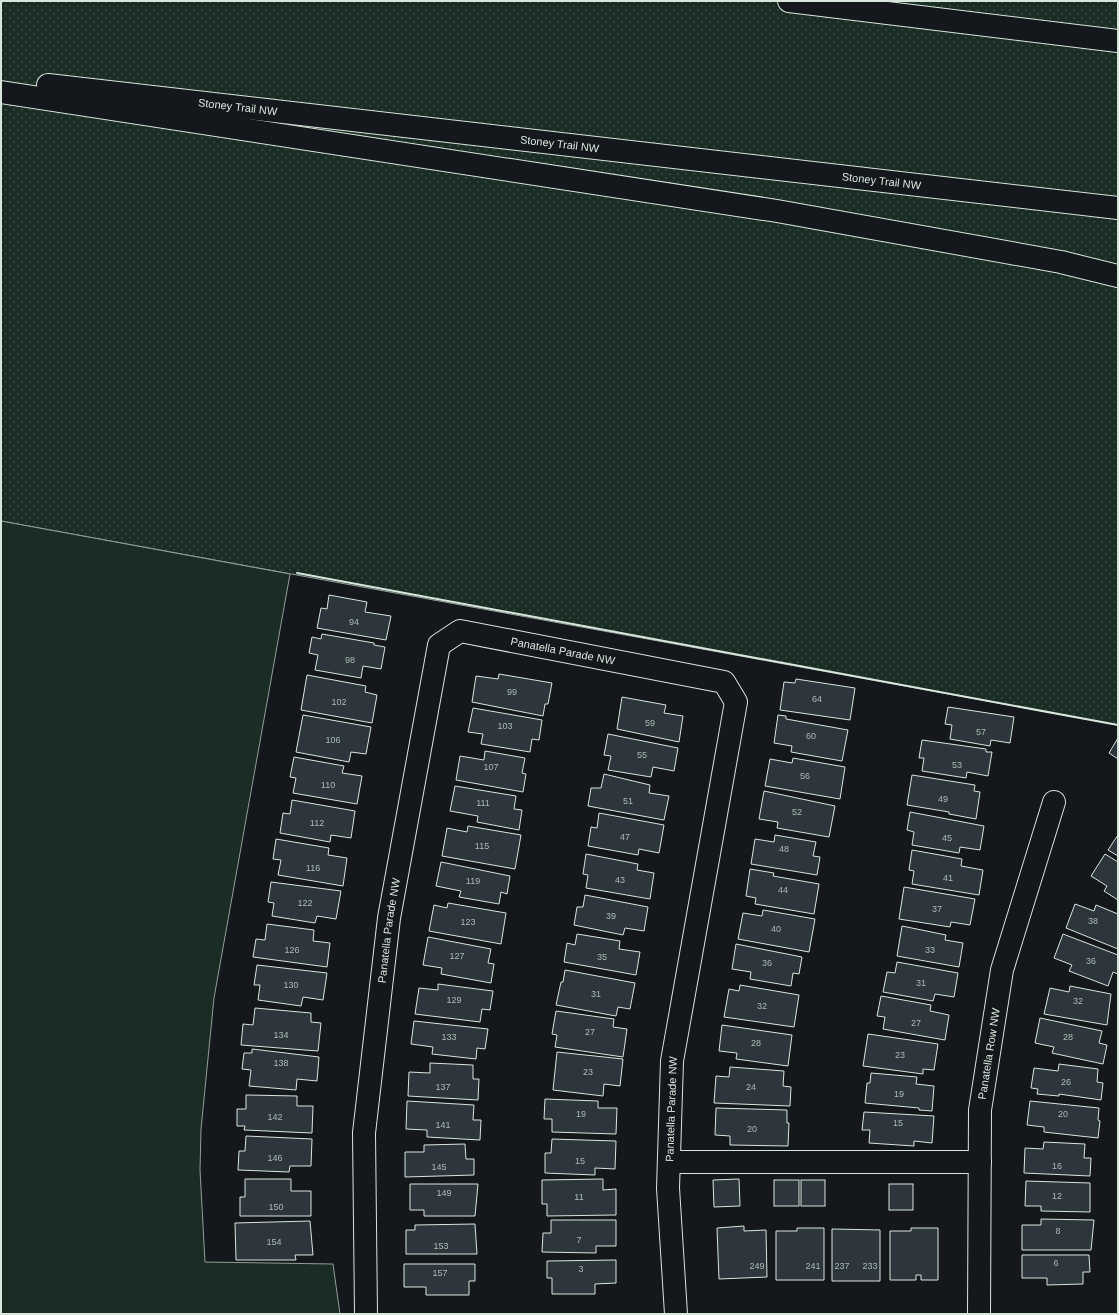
<svg xmlns="http://www.w3.org/2000/svg" width="1119" height="1315" viewBox="0 0 1119 1315" font-family="Helvetica,sans-serif">
	<defs>
		<pattern id="grass-dots" width="8" height="8" patternUnits="userSpaceOnUse"><rect width="8" height="8" fill="#1a2d24"/><path d="M2 2h.1M6 6h.1" fill="none" stroke="#3b4b43" stroke-width="1.8" stroke-linecap="round"/></pattern>
	</defs>
	<rect width="100%" height="100%" fill="#14181c"/>
	<!-- grass -->
	<polygon fill="url(#grass-dots)" stroke="#939e99" points="1,1 1118,1 1118,725 1,521"/>
	<!-- green -->
	<polygon fill="#1a2d24" stroke="#939e99" points="1,521 290,574 214,998 201,1129 200,1170 205,1262 333,1264 340,1314 1,1314"/>
	<!-- building -->
	<g fill="#2c363c" stroke="#d8e6dc">
		<polygon points="329,595 367,602 365,612 391,616 386,640 317,628 321,608 327,609"/>
		<polygon points="322,634 374,643 374,645 385,647 381,669 363,666 361,678 315,670 318,655 309,653 312,637 321,639"/>
		<polygon points="499,674 552,683 548,704 545,704 543,716 472,702 476,676 498,679"/>
		<polygon points="307,675 366,686 365,692 377,695 372,723 301,710"/>
		<polygon points="796,679 855,688 850,720 780,710 784,682 795,683"/>
		<polygon points="622,697 666,705 664,713 683,716 679,742 617,729"/>
		<polygon points="948,707 1014,717 1010,743 991,740 990,746 950,739 952,725 945,724"/>
		<polygon points="473,708 542,720 539,740 532,739 530,752 481,744 483,734 468,732"/>
		<polygon points="303,715 371,727 366,754 351,752 349,762 296,752"/>
		<polygon points="778,715 786,716 786,719 848,730 842,761 791,752 792,746 774,743"/>
		<polygon points="608,734 678,748 674,771 653,767 651,777 608,770 611,756 604,755"/>
		<polygon points="1118,738 1118,759 1109,753"/>
		<polygon points="922,740 986,749 986,752 992,752 988,776 967,772 966,778 922,771 924,758 919,758"/>
		<polygon points="485,751 525,758 522,773 526,774 523,792 456,780 460,756 484,760"/>
		<polygon points="294,757 344,766 342,773 362,776 357,804 293,793 296,778 290,777"/>
		<polygon points="793,758 845,767 840,799 765,786 770,759 792,763"/>
		<polygon points="604,774 650,785 649,793 669,796 664,820 588,806 591,788 601,788"/>
		<polygon points="912,775 975,785 974,791 980,792 976,819 949,814 949,812 907,805"/>
		<polygon points="455,786 516,796 514,809 522,810 519,830 477,822 478,816 450,811"/>
		<polygon points="764,791 835,806 829,837 777,828 778,822 759,819"/>
		<polygon points="292,800 355,811 351,838 331,835 330,842 280,833 283,813 290,814"/>
		<polygon points="910,812 984,826 980,850 960,847 959,853 912,845 914,832 907,830"/>
		<polygon points="599,813 664,825 659,853 639,849 638,855 588,846 591,827 597,828"/>
		<polygon points="468,826 521,835 515,869 442,856 447,828 467,832"/>
		<polygon points="775,835 816,842 813,856 820,857 817,875 751,864 755,839 774,842"/>
		<polygon points="1118,835 1118,856 1108,850"/>
		<polygon points="276,839 329,848 328,855 347,858 343,886 278,875 281,860 273,859"/>
		<polygon points="912,850 962,859 961,866 983,870 979,895 912,884 914,871 909,870"/>
		<polygon points="586,854 638,864 637,870 654,873 650,899 586,888 588,875 583,874"/>
		<polygon points="1105,854 1118,862 1118,900 1104,891 1107,886 1091,876"/>
		<polygon points="441,862 510,876 507,894 501,892 499,904 459,897 461,891 436,886"/>
		<polygon points="750,869 774,873 773,876 819,884 814,914 755,904 756,898 746,896"/>
		<polygon points="271,882 341,891 336,919 317,916 315,923 272,916 274,903 268,902"/>
		<polygon points="904,887 975,899 970,925 951,922 950,927 899,919"/>
		<polygon points="585,895 648,907 644,931 625,928 623,935 574,925 577,907 583,907"/>
		<polygon points="448,903 506,913 501,944 429,931 434,905 447,908"/>
		<polygon points="1075,904 1094,911 1096,905 1118,914 1118,949 1066,928"/>
		<polygon points="763,910 815,919 809,952 738,939 743,913 762,916"/>
		<polygon points="267,924 314,930 313,941 330,943 327,967 253,957 256,939 265,940"/>
		<polygon points="902,926 946,935 945,940 963,943 959,967 897,956"/>
		<polygon points="577,934 620,941 619,949 640,952 636,975 564,962 567,943 575,945"/>
		<polygon points="1063,934 1118,955 1118,974 1113,972 1108,986 1069,971 1072,965 1054,958"/>
		<polygon points="428,937 491,949 488,963 494,964 491,983 441,974 442,968 423,965"/>
		<polygon points="736,944 802,957 799,974 793,973 791,986 750,979 751,972 732,969"/>
		<polygon points="897,962 958,973 954,997 935,994 933,1001 883,992 887,972 895,973"/>
		<polygon points="257,965 327,973 323,1000 303,997 301,1006 258,1000 260,985 254,985"/>
		<polygon points="565,970 635,983 630,1009 618,1007 616,1016 556,1005 561,982 563,982"/>
		<polygon points="438,984 493,991 490,1010 482,1009 480,1022 415,1014 419,988 438,990"/>
		<polygon points="740,985 799,995 794,1027 724,1017 729,989 739,991"/>
		<polygon points="1070,986 1111,994 1107,1025 1044,1014 1050,988 1069,992"/>
		<polygon points="881,996 931,1005 930,1011 949,1015 945,1040 883,1029 885,1017 877,1016"/>
		<polygon points="255,1008 311,1013 311,1022 321,1023 318,1051 241,1045 243,1024 253,1025"/>
		<polygon points="556,1011 614,1019 613,1027 627,1029 623,1057 555,1047 557,1035 552,1034"/>
		<polygon points="1040,1018 1102,1031 1099,1043 1107,1045 1103,1064 1052,1053 1054,1047 1035,1043"/>
		<polygon points="414,1021 488,1029 485,1049 477,1048 476,1059 432,1054 433,1047 411,1044"/>
		<polygon points="722,1025 792,1035 788,1066 736,1059 737,1053 719,1051"/>
		<polygon points="868,1034 938,1044 934,1070 923,1069 923,1074 863,1066"/>
		<polygon points="252,1049 319,1057 317,1081 297,1079 296,1090 249,1086 251,1070 242,1069 244,1053 252,1053"/>
		<polygon points="557,1052 623,1059 620,1086 604,1084 603,1096 553,1090"/>
		<polygon points="430,1063 473,1065 473,1079 479,1079 478,1100 408,1096 409,1072 430,1073"/>
		<polygon points="1059,1064 1098,1069 1097,1082 1103,1083 1101,1100 1059,1094 1059,1096 1037,1094 1038,1089 1031,1088 1034,1068 1058,1071"/>
		<polygon points="730,1067 784,1071 783,1086 791,1087 790,1106 714,1103 716,1076 729,1077"/>
		<polygon points="871,1073 917,1077 916,1084 934,1086 932,1111 919,1110 919,1108 865,1103 867,1083 870,1083"/>
		<polygon points="246,1095 297,1096 297,1106 313,1106 312,1133 244,1130 245,1126 237,1126 237,1109 246,1109"/>
		<polygon points="545,1099 598,1101 598,1108 617,1108 616,1134 552,1132 552,1119 544,1119"/>
		<polygon points="407,1101 474,1105 473,1120 481,1120 480,1140 427,1137 427,1130 406,1129"/>
		<polygon points="1030,1101 1099,1108 1098,1120 1100,1121 1098,1138 1044,1132 1044,1127 1027,1125"/>
		<polygon points="716,1108 787,1110 787,1123 789,1123 788,1146 730,1145 730,1136 715,1135"/>
		<polygon points="864,1112 934,1116 932,1143 914,1141 914,1146 869,1143 870,1130 862,1130"/>
		<polygon points="246,1136 312,1139 311,1166 290,1166 289,1172 238,1170 239,1151 245,1151"/>
		<polygon points="552,1139 616,1141 615,1169 595,1168 595,1175 545,1173 545,1153 551,1153"/>
		<polygon points="1044,1142 1085,1144 1084,1158 1091,1158 1090,1176 1024,1173 1025,1148 1043,1149"/>
		<polygon points="465,1144 466,1159 474,1159 474,1175 405,1177 405,1152 424,1152 424,1145"/>
		<polygon points="245,1179 291,1179 291,1191 311,1191 311,1216 240,1216 240,1197 245,1197"/>
		<polygon points="603,1179 603,1190 616,1189 616,1215 547,1216 547,1204 542,1204 542,1180"/>
		<polygon points="739,1179 740,1206 714,1207 713,1180"/>
		<rect x="774" y="1180" width="25" height="26"/>
		<rect x="801" y="1180" width="24" height="26"/>
		<polygon points="1026,1181 1090,1183 1090,1212 1041,1211 1041,1206 1025,1206"/>
		<polygon points="410,1184 478,1184 475,1216 424,1216 424,1210 410,1210"/>
		<rect x="889" y="1184" width="24" height="26"/>
		<polygon points="1041,1219 1094,1220 1091,1250 1022,1250 1022,1225 1041,1225"/>
		<polygon points="551,1220 616,1220 616,1246 596,1246 596,1253 542,1252 543,1233 551,1233"/>
		<polygon points="310,1221 313,1255 295,1255 296,1260 236,1260 235,1223"/>
		<polygon points="475,1224 477,1254 406,1254 406,1230 415,1230 415,1225"/>
		<polygon points="744,1226 744,1231 766,1230 767,1277 719,1279 717,1228"/>
		<polygon points="797,1228 824,1228 824,1280 776,1280 776,1231 797,1231"/>
		<polygon points="911,1228 938,1228 938,1280 921,1280 921,1275 916,1275 916,1280 890,1280 890,1231 911,1231"/>
		<polygon points="832,1229 880,1230 880,1281 832,1281"/>
		<polygon points="1022,1255 1089,1255 1090,1272 1083,1272 1083,1284 1047,1285 1047,1278 1022,1278"/>
		<polygon points="616,1260 616,1283 595,1284 595,1294 552,1294 552,1278 547,1278 547,1261"/>
		<polygon points="404,1264 475,1264 475,1281 469,1281 469,1295 426,1295 426,1287 404,1287"/>
	</g>
	<g fill="none" stroke-linecap="round" stroke-linejoin="round">
		<defs>
			<g id="minor">
				<polyline points="669,1162 980,1162"/>
				<path id="s1" d="M 366,1314 L 364,1133 L 389,918 L 439,645 L 460,631 L 724,682 L 736,702 L 672,1061 L 668,1188 L 676,1314"/>
				<path id="s2" d="M 979,1314 L 980,1110 L 1002,970 L 1054,802"/>
			</g>
			<g id="highway">
				<polyline points="789,1 1118,41"/>
				<path id="s3" d="M 48,85 L 1118,208"/>
				<polyline points="1,92 777,211 1061,262 1118,276"/>
			</g>
		</defs>
		<!-- minor casing -->
		<use href="#minor" stroke="#d8e6dc" stroke-width="24"/>
		<!-- highway casing -->
		<use href="#highway" stroke="#d8e6dc" stroke-width="24"/>
		<!-- minor -->
		<use href="#minor" stroke="#14181c" stroke-width="22"/>
		<!-- highway -->
		<use href="#highway" stroke="#14181c" stroke-width="22"/>
		<!-- wall -->
		<polyline stroke="#d8e6dc" stroke-width="2" points="297,573 1118,725"/>
	</g>
	<g text-anchor="middle" stroke-width="3" stroke-linejoin="round" paint-order="stroke">
		<!-- number labels -->
		<g font-size="9" fill="#adbab4">
			<text x="354" y="625">94</text>
			<text x="350" y="663">98</text>
			<text x="512" y="695">99</text>
			<text x="817" y="702">64</text>
			<text x="339" y="705">102</text>
			<text x="650" y="726">59</text>
			<text x="505" y="729">103</text>
			<text x="981" y="735">57</text>
			<text x="811" y="739">60</text>
			<text x="333" y="743">106</text>
			<text x="642" y="758">55</text>
			<text x="957" y="768">53</text>
			<text x="491" y="770">107</text>
			<text x="805" y="779">56</text>
			<text x="328" y="788">110</text>
			<text x="943" y="802">49</text>
			<text x="628" y="804">51</text>
			<text x="483" y="806">111</text>
			<text x="797" y="815">52</text>
			<text x="317" y="826">112</text>
			<text x="625" y="840">47</text>
			<text x="947" y="841">45</text>
			<text x="482" y="849">115</text>
			<text x="784" y="852">48</text>
			<text x="313" y="871">116</text>
			<text x="948" y="881">41</text>
			<text x="620" y="883">43</text>
			<text x="473" y="884">119</text>
			<text x="783" y="893">44</text>
			<text x="305" y="906">122</text>
			<text x="937" y="912">37</text>
			<text x="611" y="919">39</text>
			<text x="1093" y="924">38</text>
			<text x="468" y="925">123</text>
			<text x="776" y="932">40</text>
			<text x="292" y="953">126</text>
			<text x="930" y="953">33</text>
			<text x="457" y="959">127</text>
			<text x="602" y="960">35</text>
			<text x="1091" y="964">36</text>
			<text x="767" y="966">36</text>
			<text x="921" y="986">31</text>
			<text x="291" y="988">130</text>
			<text x="596" y="997">31</text>
			<text x="454" y="1003">129</text>
			<text x="1078" y="1004">32</text>
			<text x="762" y="1009">32</text>
			<text x="916" y="1026">27</text>
			<text x="590" y="1035">27</text>
			<text x="281" y="1038">134</text>
			<text x="449" y="1040">133</text>
			<text x="1068" y="1040">28</text>
			<text x="756" y="1046">28</text>
			<text x="900" y="1058">23</text>
			<text x="281" y="1066">138</text>
			<text x="588" y="1075">23</text>
			<text x="1066" y="1085">26</text>
			<text x="443" y="1090">137</text>
			<text x="751" y="1090">24</text>
			<text x="899" y="1097">19</text>
			<text x="581" y="1117">19</text>
			<text x="1063" y="1117">20</text>
			<text x="275" y="1120">142</text>
			<text x="898" y="1126">15</text>
			<text x="443" y="1128">141</text>
			<text x="752" y="1132">20</text>
			<text x="275" y="1161">146</text>
			<text x="580" y="1164">15</text>
			<text x="1057" y="1169">16</text>
			<text x="439" y="1170">145</text>
			<text x="444" y="1196">149</text>
			<text x="1057" y="1199">12</text>
			<text x="579" y="1200">11</text>
			<text x="276" y="1210">150</text>
			<text x="1058" y="1234">8</text>
			<text x="579" y="1243">7</text>
			<text x="274" y="1245">154</text>
			<text x="441" y="1249">153</text>
			<text x="1056" y="1266">6</text>
			<text x="757" y="1269">249</text>
			<text x="813" y="1269">241</text>
			<text x="842" y="1269">237</text>
			<text x="870" y="1269">233</text>
			<text x="581" y="1272">3</text>
			<text x="440" y="1276">157</text>
		</g>
		<!-- street labels -->
		<g font-size="11" fill="#d8e6dc" stroke="#14181c">
			<text dy="4" stroke="none"><textPath href="#s3" startOffset="191">Stoney Trail NW</textPath></text>
			<text dy="4" stroke="none"><textPath href="#s3" startOffset="515">Stoney Trail NW</textPath></text>
			<text dy="4" stroke="none"><textPath href="#s3" startOffset="839">Stoney Trail NW</textPath></text>
			<text dy="4" stroke="none"><textPath href="#s1" startOffset="805">Panatella Parade NW</textPath></text>
			<text dy="4" stroke="none"><textPath href="#s1" startOffset="385">Panatella Parade NW</textPath></text>
			<text dy="4" stroke="none"><textPath href="#s2" startOffset="261">Panatella Row NW</textPath></text>
			<text transform="translate(671 1109) rotate(-88)" y="4">Panatella Parade NW</text>
		</g>
	</g>
	<!-- border -->
	<rect width="1119" height="1315" fill="none" stroke="#d8e6dc" stroke-width="4"/>
</svg>
